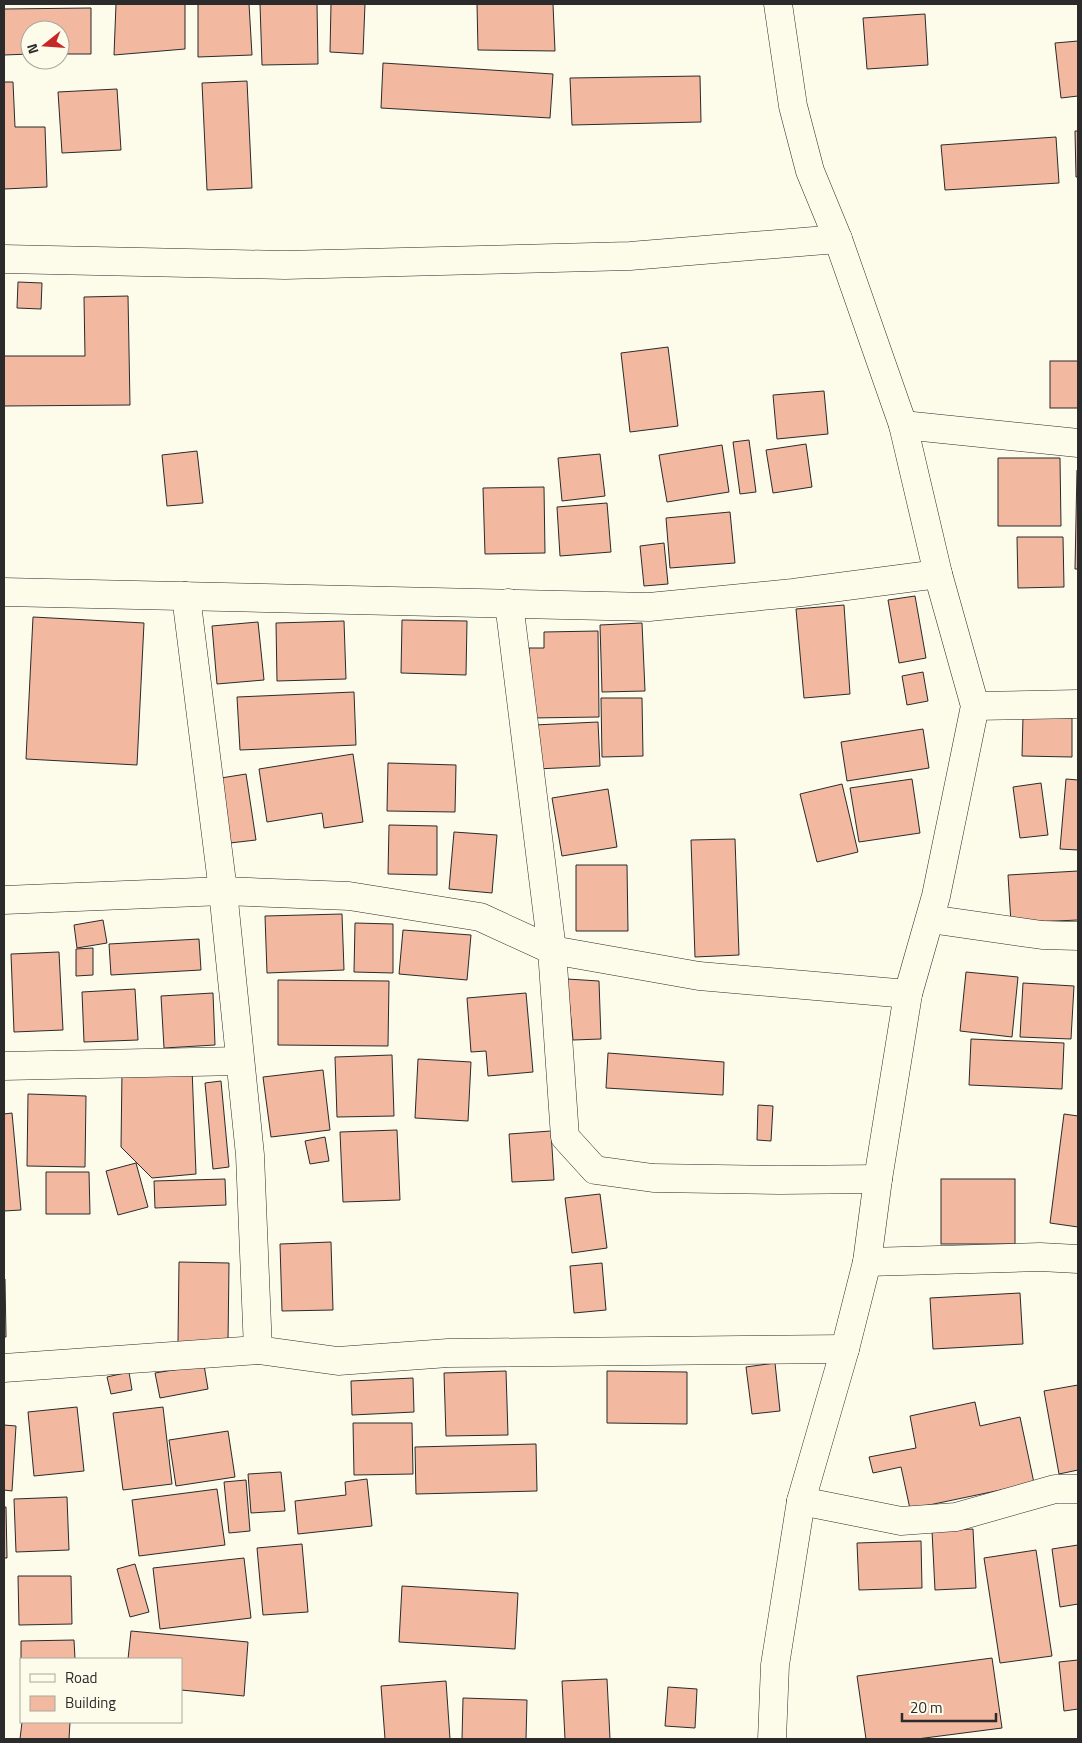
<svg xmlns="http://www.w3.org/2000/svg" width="1082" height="1743" viewBox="0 0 1082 1743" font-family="'Titillium Web',sans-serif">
	<rect width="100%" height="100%" fill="#fdfbea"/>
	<!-- building -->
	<g fill="#f2b8a0" stroke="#2b2b2b">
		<polygon points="116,4 185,4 185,49 114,55"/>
		<polygon points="198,4 249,4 252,55 198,57"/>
		<polygon points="260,4 317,4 318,64 262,65"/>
		<polygon points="331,4 365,4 363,54 330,52"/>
		<polygon points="477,4 553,4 555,51 478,50"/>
		<polygon points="91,8 91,54 60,54 60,30 30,30 30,54 4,55 4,9"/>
		<polygon points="925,14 928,65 867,69 863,18"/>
		<polygon points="1078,41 1078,96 1061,98 1055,43"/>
		<polygon points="383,63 553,74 550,118 381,108"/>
		<polygon points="700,76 701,122 572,125 570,78"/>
		<polygon points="247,81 252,188 207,190 202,83"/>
		<polygon points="4,82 13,82 15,127 45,127 47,187 4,189"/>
		<polygon points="117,89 121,150 62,153 58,92"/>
		<polygon points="1075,131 1078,131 1078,177 1076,177"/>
		<polygon points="1056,137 1059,183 945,190 941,145"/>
		<polygon points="18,282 42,283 41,309 17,308"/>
		<polygon points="128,296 130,405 4,406 4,356 85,356 84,297"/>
		<polygon points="668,347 678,426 630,432 621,353"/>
		<rect x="1050" y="361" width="28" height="47"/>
		<polygon points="824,391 828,434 777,439 773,395"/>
		<polygon points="749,440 756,492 740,494 733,442"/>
		<polygon points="806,444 812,487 773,493 766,450"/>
		<polygon points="722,445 729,492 667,502 659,455"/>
		<polygon points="197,451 203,503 167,506 162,455"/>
		<polygon points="600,454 605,496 562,501 558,458"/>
		<polygon points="998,458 1060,458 1061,526 998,526"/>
		<polygon points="1077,470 1078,470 1078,569 1075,569"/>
		<polygon points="544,487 545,553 485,554 483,488"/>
		<polygon points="607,503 611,552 560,556 557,507"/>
		<polygon points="730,512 735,563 670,568 666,518"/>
		<polygon points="1017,537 1063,537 1064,587 1018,588"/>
		<polygon points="664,543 668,584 644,586 640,546"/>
		<polygon points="915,596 926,658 899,663 888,600"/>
		<polygon points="844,605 850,694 804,698 796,609"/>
		<polygon points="33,617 144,623 137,765 26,759"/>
		<polygon points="402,620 467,621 466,675 401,673"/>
		<polygon points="344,621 346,679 277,681 276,623"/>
		<polygon points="258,622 264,680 217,684 212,626"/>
		<polygon points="642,623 645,691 602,692 600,625"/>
		<polygon points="598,631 599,717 531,718 529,648 544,648 544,632"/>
		<polygon points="923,672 928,701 907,705 902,676"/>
		<polygon points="354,692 356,745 240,750 237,697"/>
		<polygon points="601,698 642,698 643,756 602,757"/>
		<polygon points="1023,717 1072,718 1072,757 1022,756"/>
		<polygon points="598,722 600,766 536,769 534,725"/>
		<polygon points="923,729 929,768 847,781 841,742"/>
		<polygon points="353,754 363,822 324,828 322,813 267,822 259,769"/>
		<polygon points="388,763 456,765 455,812 387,811"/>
		<polygon points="246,774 256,840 230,843 221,778"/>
		<polygon points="912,779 920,833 859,842 850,788"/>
		<polygon points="1066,779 1078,780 1078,850 1060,849"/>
		<polygon points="1041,783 1048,835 1020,838 1013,787"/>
		<polygon points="842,784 858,852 817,862 800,794"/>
		<polygon points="608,789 617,847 562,856 552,798"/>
		<polygon points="389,825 437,826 437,875 388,874"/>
		<polygon points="454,832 497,835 492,893 449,889"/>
		<polygon points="735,839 739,955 695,957 691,840"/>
		<polygon points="576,865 627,865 628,931 576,931"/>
		<polygon points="1078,871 1078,920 1011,923 1008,875"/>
		<polygon points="342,914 344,970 267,973 265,916"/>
		<polygon points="103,920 107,943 77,948 74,925"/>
		<polygon points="355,923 393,924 393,973 354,972"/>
		<polygon points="403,930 471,935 467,980 399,974"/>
		<polygon points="199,939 201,970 111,975 109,944"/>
		<polygon points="93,948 93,975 76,976 76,949"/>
		<polygon points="59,952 63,1030 14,1032 11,954"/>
		<polygon points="966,972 1018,977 1012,1037 960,1031"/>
		<polygon points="567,979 599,981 601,1039 573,1040"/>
		<polygon points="278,980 389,981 388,1046 278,1045"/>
		<polygon points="1023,983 1074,986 1071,1039 1020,1037"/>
		<polygon points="135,989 138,1040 84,1042 82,992"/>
		<polygon points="213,993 215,1045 164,1048 161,996"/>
		<polygon points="526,993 533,1072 488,1076 486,1051 471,1052 467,998"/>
		<polygon points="971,1039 1064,1043 1062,1089 969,1085"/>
		<polygon points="608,1053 724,1062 723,1095 606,1088"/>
		<polygon points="392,1055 394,1116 337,1117 335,1057"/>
		<polygon points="418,1059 471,1062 468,1121 415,1118"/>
		<polygon points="192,1068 196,1174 152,1178 121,1147 122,1071"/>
		<polygon points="323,1070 330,1130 271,1137 263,1077"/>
		<polygon points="221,1081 229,1167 213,1169 205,1083"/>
		<polygon points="28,1094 86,1096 85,1167 27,1166"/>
		<polygon points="758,1105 773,1106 771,1141 757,1140"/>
		<polygon points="12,1113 21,1210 4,1211 4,1114"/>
		<polygon points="1064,1114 1078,1116 1078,1227 1050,1223"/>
		<polygon points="397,1130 400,1200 343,1202 340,1132"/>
		<polygon points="551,1131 554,1180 512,1182 509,1134"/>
		<polygon points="325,1137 329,1161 310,1164 305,1141"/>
		<polygon points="136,1163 148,1207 118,1215 106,1171"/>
		<polygon points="46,1172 89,1172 90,1214 46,1214"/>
		<polygon points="225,1179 226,1205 155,1208 154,1181"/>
		<rect x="941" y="1179" width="74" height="65"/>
		<polygon points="600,1194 607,1248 572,1253 565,1198"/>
		<polygon points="331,1242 333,1310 282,1311 280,1244"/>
		<polygon points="179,1262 229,1263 228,1343 178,1342"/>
		<polygon points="602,1263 606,1310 574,1313 570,1266"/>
		<polygon points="4,1279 5,1279 6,1337 4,1337"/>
		<polygon points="1020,1293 1023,1344 933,1349 930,1298"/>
		<polygon points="775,1363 780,1411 752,1414 746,1367"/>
		<polygon points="204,1365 208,1389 160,1398 155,1373"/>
		<polygon points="506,1371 508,1435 446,1436 444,1373"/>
		<polygon points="607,1371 687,1372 687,1424 607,1423"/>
		<polygon points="129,1372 132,1390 111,1394 107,1377"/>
		<polygon points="413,1378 414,1412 352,1415 351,1381"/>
		<polygon points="1078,1385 1078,1470 1059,1474 1044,1391"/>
		<polygon points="975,1402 980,1426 1020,1417 1034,1483 910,1509 901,1467 873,1473 869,1457 916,1448 910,1416"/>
		<polygon points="77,1407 84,1471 34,1476 28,1412"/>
		<polygon points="163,1407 172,1484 123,1490 113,1413"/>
		<polygon points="353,1423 412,1423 413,1474 354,1475"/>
		<polygon points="4,1425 16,1426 12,1491 4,1490"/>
		<polygon points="228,1431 235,1477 176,1486 169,1440"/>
		<polygon points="536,1444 537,1491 416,1494 415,1447"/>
		<polygon points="281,1472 285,1511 251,1513 248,1474"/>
		<polygon points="367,1479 372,1526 298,1534 295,1501 346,1495 345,1482"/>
		<polygon points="246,1480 250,1531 229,1533 224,1482"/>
		<polygon points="217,1489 225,1545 139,1556 132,1500"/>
		<polygon points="67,1497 69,1550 16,1552 14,1499"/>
		<polygon points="4,1507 6,1507 7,1558 4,1558"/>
		<polygon points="973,1529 976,1588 935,1590 932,1531"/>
		<polygon points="921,1541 922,1588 859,1590 857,1543"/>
		<polygon points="302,1544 308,1612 263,1615 257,1548"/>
		<polygon points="1078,1545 1078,1604 1060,1607 1052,1549"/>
		<polygon points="1036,1550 1052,1656 1000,1663 984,1558"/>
		<polygon points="244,1558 251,1618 160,1629 153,1568"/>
		<polygon points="135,1564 149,1612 130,1617 117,1569"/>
		<polygon points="18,1576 71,1576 72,1624 19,1625"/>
		<polygon points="402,1586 518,1593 515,1649 399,1642"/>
		<polygon points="131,1631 248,1642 244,1696 181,1690 181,1659 128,1659"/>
		<polygon points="74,1640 75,1659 21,1659 21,1641"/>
		<polygon points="992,1658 1002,1728 917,1739 866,1739 857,1676"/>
		<polygon points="1078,1660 1078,1709 1064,1711 1059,1662"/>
		<polygon points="607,1679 610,1739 565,1739 562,1681"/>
		<polygon points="446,1681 450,1739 385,1739 381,1686"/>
		<polygon points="668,1687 697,1689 695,1728 665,1726"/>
		<polygon points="463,1698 527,1700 526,1739 462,1739"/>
		<polygon points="22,1722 70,1722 69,1739 20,1739"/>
	</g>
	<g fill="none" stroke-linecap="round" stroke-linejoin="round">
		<defs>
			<g id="street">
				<polyline points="4,259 285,265 630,256 838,239"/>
				<polyline points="903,425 1078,443"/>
				<polyline points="4,592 649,607 793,593 938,574"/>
				<polyline points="186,596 223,891 250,1155 258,1350"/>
				<polyline points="509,603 552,950 565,1137 595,1170 653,1178 780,1180 878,1179"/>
				<polyline points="975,706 1078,704"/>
				<polyline points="4,900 223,891 349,896 480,917 552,950 699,976 908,994"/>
				<polyline points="930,919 1042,935 1078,936"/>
				<polyline points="4,1066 240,1061"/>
				<polyline points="867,1262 1040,1257 1078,1259"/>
				<polyline points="4,1368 258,1350 338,1361 448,1353 845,1349"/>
				<polyline points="801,1501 901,1521 956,1517 1055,1489 1078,1489"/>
				<polyline points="772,1739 775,1665 801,1501 845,1349 867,1262 878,1179 908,994 936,896 975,706 938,574 903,425 838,239 810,171 793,106 778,4"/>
			</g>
		</defs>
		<!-- street casing -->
		<use href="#street" stroke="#2b2b2b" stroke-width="29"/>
		<!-- street -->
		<use href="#street" stroke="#fdfbea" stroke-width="28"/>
	</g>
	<!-- border -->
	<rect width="1082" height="1743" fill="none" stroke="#2b2b2b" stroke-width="10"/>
	<!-- legend -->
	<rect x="20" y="1658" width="162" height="65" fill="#fdfbea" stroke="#a9a89e"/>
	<rect x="30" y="1674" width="25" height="8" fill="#fdfbea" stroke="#a9a89e"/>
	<text x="65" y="1683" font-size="15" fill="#2b2b2b">Road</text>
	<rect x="30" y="1696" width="25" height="15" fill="#f2b8a0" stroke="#a9a89e"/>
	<text x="65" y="1708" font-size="15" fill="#2b2b2b">Building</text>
	<!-- north arrow -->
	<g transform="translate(45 45) rotate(253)"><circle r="24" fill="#fdfbea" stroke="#a9a89e"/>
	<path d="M0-4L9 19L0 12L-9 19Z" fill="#c62828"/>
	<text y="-8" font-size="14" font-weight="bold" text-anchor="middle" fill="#2b2b2b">N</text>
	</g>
	<!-- scale -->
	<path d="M902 1713v8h94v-8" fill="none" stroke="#2b2b2b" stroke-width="2.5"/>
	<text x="910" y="1713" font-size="15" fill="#2b2b2b" stroke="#fdfbea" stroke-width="4" paint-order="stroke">20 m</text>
</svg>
